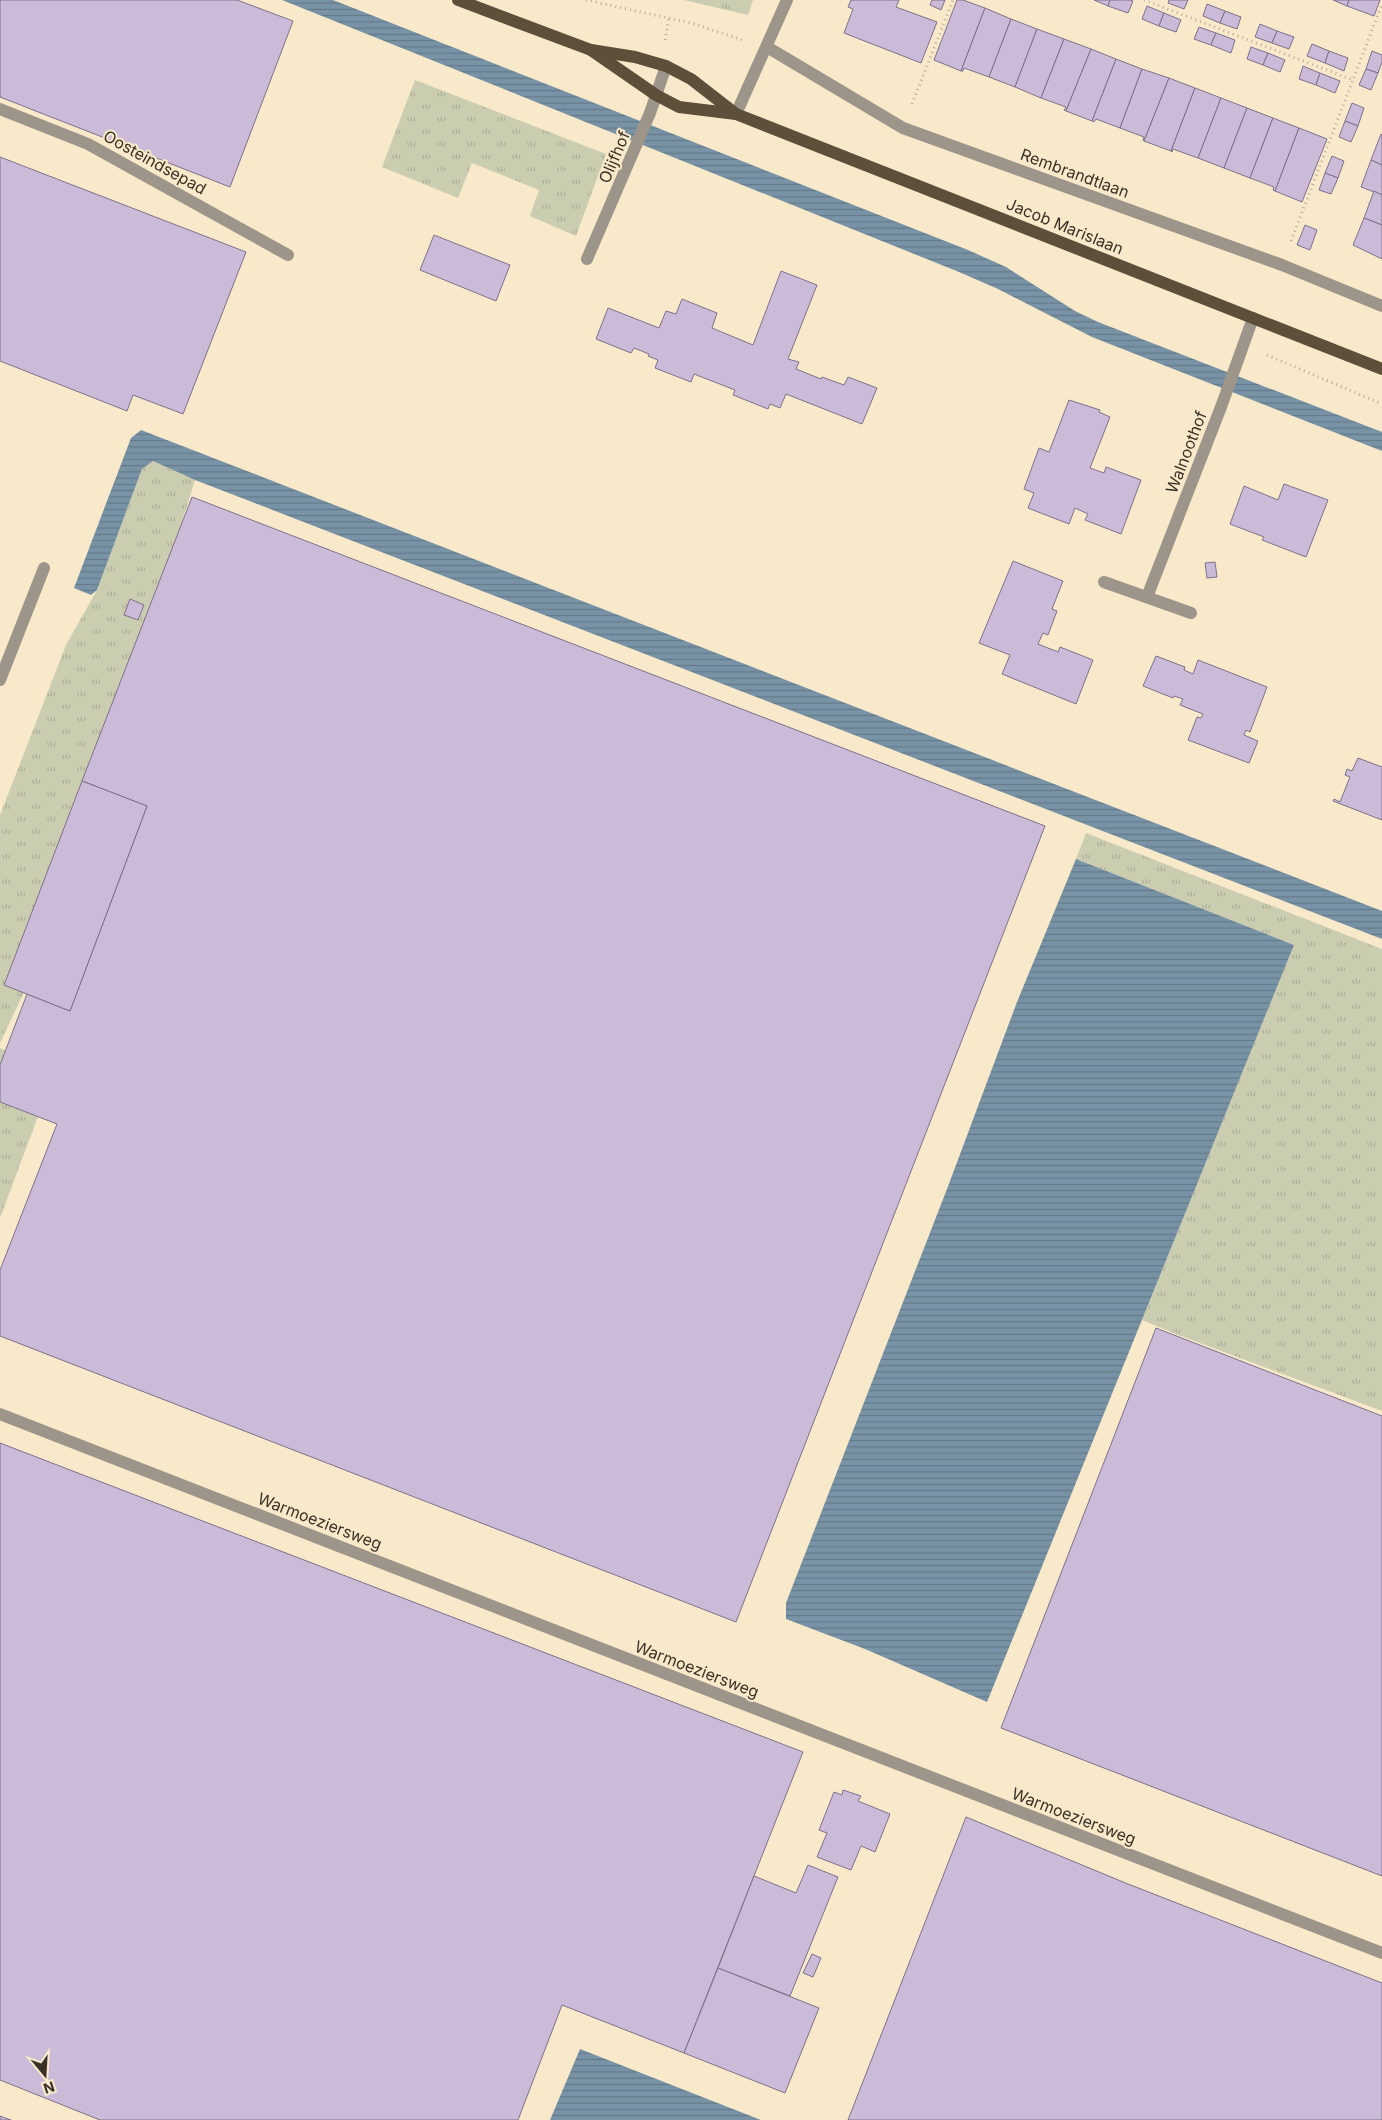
<svg xmlns="http://www.w3.org/2000/svg" width="1382" height="2120" viewBox="0 0 1382 2120" font-family="Inter,sans-serif">
	<defs>
		<pattern id="grass-tufts" width="24" height="20" patternUnits="userSpaceOnUse" patternTransform="scale(1.25)"><rect width="24" height="20" fill="#cacdb0"/><path d="M3 7l-1-3M5 7V3M7 7l1-3M15 17l-1-3M17 17v-4M19 17l1-3" fill="none" stroke="#aeb097"/></pattern>
		<pattern id="water-rules" width="6" height="5" patternUnits="userSpaceOnUse" patternTransform="scale(1.25)"><rect width="6" height="5" fill="#7993a6"/><path d="M0 2.5h6" fill="none" stroke="#647987"/></pattern>
	</defs>
	<rect width="100%" height="100%" fill="#f9e9cb"/>
	<!-- grass -->
	<g fill="url(#grass-tufts)">
		<polygon points="684,0 753,0 748,15"/>
		<polygon points="415,80 606,154 576,236 530,216 539,190 472,163 458,198 382,167"/>
		<polygon points="153,461 195,480 96,793 25,990 0,1043 0,815 66,645 97,590 142,469"/>
		<polygon points="1086,833 1382,949 1382,1411 1176,1334 1142,1320 1294,945 1076,859"/>
		<polygon points="0,1048 55,1071 0,1218"/>
	</g>
	<!-- water -->
	<g fill="url(#water-rules)">
		<polygon points="282,0 333,0 968,250 1006,267 1075,311 1098,322 1382,432 1382,451 1092,337 998,289 959,272"/>
		<polygon points="141,430 1382,911 1382,939 195,480 153,461 142,469 97,590 91,595 74,588 131,438"/>
		<polygon points="1076,859 1294,945 987,1702 865,1649 786,1619 786,1603 947,1189 1017,1002"/>
		<polygon points="580,2049 761,2120 550,2120"/>
	</g>
	<!-- building -->
	<g fill="#cbbbd8" stroke="#7e708a">
		<polygon points="0,0 237,0 293,21 230,187 0,97"/>
		<polygon points="851,0 899,0 896,7 937,22 921,63 844,33 853,9 848,7"/>
		<polygon points="932,0 945,0 941,10 930,5"/>
		<polygon points="957,0 963,0 985,8 961,71 934,60"/>
		<polygon points="1094,0 1110,0 1108,6"/>
		<polygon points="1110,0 1130,0 1133,1 1128,13 1108,6"/>
		<polygon points="1169,0 1188,0 1184,9 1168,3"/>
		<polygon points="1333,0 1349,0 1347,6"/>
		<polygon points="1349,0 1380,0 1374,16 1347,6"/>
		<polygon points="1207,4 1225,11 1220,23 1203,16"/>
		<polygon points="1147,6 1164,13 1159,26 1142,19"/>
		<polygon points="985,8 1011,19 989,77 964,68 963,71 961,71"/>
		<polygon points="1225,11 1241,17 1237,29 1220,23"/>
		<polygon points="1164,13 1181,20 1176,32 1159,26"/>
		<polygon points="1011,19 1037,29 1015,87 989,77"/>
		<polygon points="1260,24 1277,31 1272,43 1255,37"/>
		<polygon points="1199,27 1216,33 1211,45 1194,39"/>
		<polygon points="1037,29 1064,39 1041,98 1015,87"/>
		<polygon points="1277,31 1294,37 1289,49 1272,43"/>
		<polygon points="1216,33 1235,40 1231,53 1211,45"/>
		<polygon points="1064,39 1091,49 1066,111 1064,110 1066,107 1041,98"/>
		<polygon points="1312,44 1329,51 1325,63 1307,56"/>
		<polygon points="1251,47 1268,53 1263,65 1247,59"/>
		<polygon points="1091,49 1116,59 1092,121 1066,111"/>
		<polygon points="1329,51 1348,58 1344,71 1325,63"/>
		<polygon points="1372,51 1382,55 1382,62 1378,73 1366,69"/>
		<polygon points="1268,53 1285,60 1280,72 1263,65"/>
		<polygon points="1116,59 1142,69 1120,128 1096,119 1094,122 1092,121"/>
		<polygon points="1303,66 1320,73 1316,85 1299,79"/>
		<polygon points="1142,69 1169,78 1144,141 1143,140 1144,137 1120,128"/>
		<polygon points="1366,69 1378,73 1371,90 1359,85"/>
		<polygon points="1320,73 1340,81 1335,93 1316,85"/>
		<polygon points="1169,78 1195,88 1171,151 1144,141"/>
		<polygon points="1195,88 1221,98 1198,158 1173,149 1172,152 1171,151"/>
		<polygon points="1221,98 1247,108 1224,168 1198,158"/>
		<polygon points="1352,103 1364,108 1358,126 1345,121"/>
		<polygon points="1247,108 1273,118 1250,178 1224,168"/>
		<polygon points="1273,118 1299,128 1275,191 1273,190 1274,187 1250,178"/>
		<polygon points="1345,121 1358,126 1351,142 1339,137"/>
		<polygon points="1299,128 1327,139 1302,202 1275,191"/>
		<polygon points="1381,134 1382,135 1382,165 1371,160"/>
		<polygon points="1332,156 1344,161 1338,178 1325,173"/>
		<polygon points="0,157 246,252 183,414 133,395 127,411 0,361"/>
		<polygon points="1371,160 1382,165 1382,195 1361,187"/>
		<polygon points="1325,173 1338,178 1331,194 1319,190"/>
		<polygon points="1374,191 1382,195 1382,225 1364,218"/>
		<polygon points="1364,218 1382,225 1382,259 1353,245"/>
		<polygon points="1305,225 1317,230 1310,250 1297,245"/>
		<polygon points="434,235 510,265 496,301 420,270"/>
		<polygon points="781,271 817,285 788,359 799,362 796,369 821,379 822,377 844,385 848,377 877,388 862,424 786,394 780,408 770,404 768,409 733,395 735,390 694,374 691,382 655,368 658,360 648,356 649,354 634,348 631,353 596,339 608,308 659,328 666,311 676,314 682,299 717,313 712,328 753,345"/>
		<polygon points="1069,400 1097,409 1100,410 1099,412 1110,417 1090,468 1104,473 1106,467 1141,480 1121,534 1085,520 1088,514 1075,508 1069,524 1028,508 1034,493 1024,489 1039,448 1049,452"/>
		<polygon points="1284,484 1328,500 1306,557 1262,540 1264,537 1230,524 1244,486 1278,500"/>
		<polygon points="192,497 1045,826 736,1622 0,1336 0,1270 57,1124 0,1102 0,1065 27,994 70,1011 147,806 82,781"/>
		<polygon points="1013,561 1063,581 1052,609 1057,611 1048,635 1043,633 1038,644 1058,652 1060,647 1093,660 1076,704 1002,674 1010,655 979,643"/>
		<polygon points="1215,562 1217,577 1207,578 1205,563"/>
		<polygon points="130,599 144,605 138,620 124,615"/>
		<polygon points="1156,656 1185,667 1184,670 1193,674 1198,660 1267,687 1250,732 1246,730 1244,735 1258,741 1249,763 1188,740 1197,717 1201,718 1203,714 1180,705 1183,699 1174,696 1173,698 1143,686"/>
		<polygon points="1358,758 1382,767 1382,820 1333,801 1334,799 1340,802 1350,777 1345,775 1347,769 1352,771"/>
		<polygon points="82,781 147,806 70,1011 4,985"/>
		<polygon points="1156,1328 1382,1416 1382,1876 1001,1728"/>
		<polygon points="0,1443 803,1752 684,2053 562,2005 518,2120 100,2120 0,2080"/>
		<polygon points="843,1790 861,1796 858,1801 890,1814 875,1852 861,1846 851,1870 817,1857 827,1833 819,1830 834,1792 842,1795"/>
		<polygon points="966,1817 1128,1884 1382,1983 1382,2120 848,2120"/>
		<polygon points="808,1865 838,1877 790,1996 718,1968 754,1876 796,1893"/>
		<polygon points="812,1954 821,1958 813,1977 803,1973"/>
		<polygon points="718,1968 819,2008 785,2093 684,2053"/>
		<polygon points="0,2116 11,2120 0,2120"/>
	</g>
	<g fill="none" stroke-linecap="round" stroke-linejoin="round">
		<!-- path -->
		<g stroke="#b9ac94" stroke-width="3" stroke-dasharray="1 4" stroke-linecap="butt">
			<polyline points="586,0 691,23 743,40"/>
			<polyline points="1144,0 1353,80"/>
			<polyline points="665,40 669,18"/>
			<polyline points="912,104 953,0"/>
			<polyline points="1291,241 1382,4"/>
			<polyline points="1267,355 1382,404"/>
		</g>
		<!-- minor -->
		<g stroke="#9d9589" stroke-width="12">
			<polyline points="767,47 903,128 1282,265 1382,306"/>
			<polyline points="0,109 88,144 288,255"/>
			<polyline points="736,114 787,0"/>
			<polyline points="587,259 650,113 666,66"/>
			<polyline points="1104,582 1191,613"/>
			<polyline points="1147,597 1221,407 1253,318"/>
			<polyline points="0,680 44,568"/>
			<polyline points="0,1414 1382,1953"/>
		</g>
		<!-- major -->
		<g stroke="#5d503b" stroke-width="12">
			<polyline points="458,0 591,50 635,57 666,66 691,79 736,114"/>
			<polyline points="591,50 656,95 679,107 736,114 1382,369"/>
		</g>
	</g>
	<g text-anchor="middle" stroke-width="4" stroke-linejoin="round" paint-order="stroke">
		<!-- street labels -->
		<g font-size="16" fill="#383226" stroke="#f9e9cb">
			<text transform="translate(614 157) rotate(-67)" y="6">Olijfhof</text>
			<text transform="translate(155 162) rotate(29)" y="6">Oosteindsepad</text>
			<text transform="translate(1075 173) rotate(20)" y="6">Rembrandtlaan</text>
			<text transform="translate(1065 226) rotate(22)" y="6">Jacob Marislaan</text>
			<text transform="translate(1186 452) rotate(-69)" y="6">Walnoothof</text>
			<text transform="translate(320 1521) rotate(21)" y="6">Warmoeziersweg</text>
			<text transform="translate(697 1669) rotate(21)" y="6">Warmoeziersweg</text>
			<text transform="translate(1074 1816) rotate(21)" y="6">Warmoeziersweg</text>
		</g>
	</g>
	<!-- north arrow -->
	<g transform="translate(45 2075) rotate(162)" stroke="#f9e9cb" stroke-width="4" paint-order="stroke">
	<path d="M0-4L9 19L0 12L-9 19Z" fill="#383226"/>
	<text y="-8" font-size="14" font-weight="bold" text-anchor="middle" fill="#383226">N</text>
	</g>
</svg>
